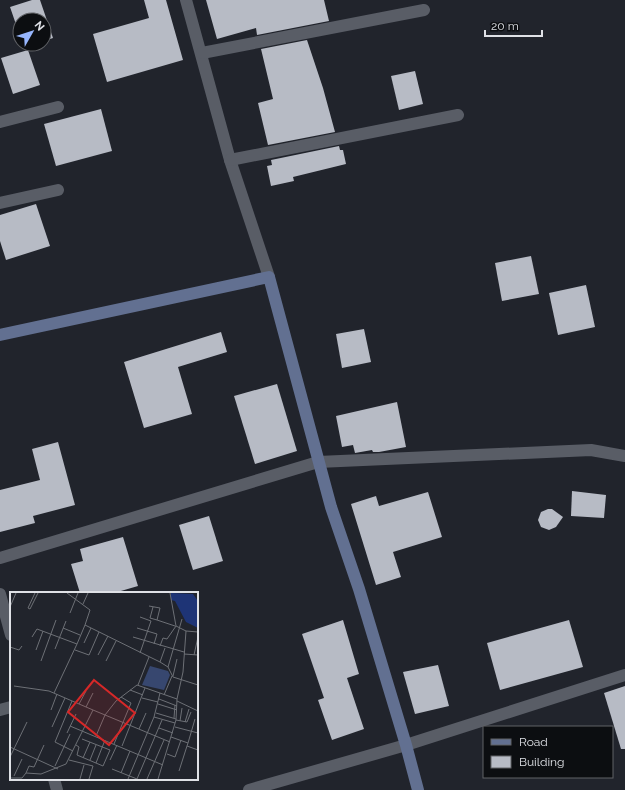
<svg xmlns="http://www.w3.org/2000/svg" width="625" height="790" viewBox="0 0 625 790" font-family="Raleway,sans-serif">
	<rect width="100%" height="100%" fill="#21242c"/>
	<!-- building -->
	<g fill="#b7bbc5">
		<polygon points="32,0 40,0 53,38 44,41 44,20 20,20 20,36 10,7"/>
		<polygon points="144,0 166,0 183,60 107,82 93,34 149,18"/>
		<polygon points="206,0 324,0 329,21 257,35 256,28 217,39"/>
		<polygon points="307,40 323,88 335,132 268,145 258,103 273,99 261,49"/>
		<polygon points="28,50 40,85 13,94 1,58"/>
		<polygon points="415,71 423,104 399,110 391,76"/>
		<polygon points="101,109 112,151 56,166 44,124"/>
		<polygon points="339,146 340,150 343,150 346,164 293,177 294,181 271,186 267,166 272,165 271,160"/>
		<polygon points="36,204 50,246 6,260 0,241 0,215"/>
		<polygon points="531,256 539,294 502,301 495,263"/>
		<polygon points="586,285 595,327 558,335 549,293"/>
		<polygon points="364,329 371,362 342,368 336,334"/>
		<polygon points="221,332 227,352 178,367 192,414 144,428 124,362"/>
		<polygon points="277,384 297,451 255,464 234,396"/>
		<polygon points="397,402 406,447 379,452 373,452 372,450 355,453 353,445 342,447 336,416"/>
		<polygon points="58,442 75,505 33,516 35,523 0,532 0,490 40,480 32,449"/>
		<polygon points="572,491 606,495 604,518 571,516"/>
		<polygon points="428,492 442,537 393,552 401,577 376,585 351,504 376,496 379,506"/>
		<polygon points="548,509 552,509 563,517 556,527 549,530 541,527 538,520 541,512"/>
		<polygon points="209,516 223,561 193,570 179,525"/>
		<polygon points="123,537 138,586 114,593 80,593 71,564 83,561 80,549"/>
		<polygon points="343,620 359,674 347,678 364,729 332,740 318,700 324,698 302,634"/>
		<polygon points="569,620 583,667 500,690 487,643"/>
		<polygon points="438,665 449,706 415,714 403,672"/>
		<polygon points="625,686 625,749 621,749 604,693"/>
	</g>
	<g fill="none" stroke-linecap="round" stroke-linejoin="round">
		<!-- street -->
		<g stroke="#595d66" stroke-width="12">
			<polyline points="186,0 230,160 269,277"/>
			<polyline points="202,53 424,10"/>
			<polyline points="0,122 58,107"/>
			<polyline points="230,160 458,115"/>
			<polyline points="0,203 58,190"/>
			<polyline points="0,558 318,462 591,450 625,456"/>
			<polyline points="0,594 11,635"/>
			<polyline points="0,710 11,707"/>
			<polyline points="54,779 57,790"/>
			<polyline points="249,790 406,745 625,675"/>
		</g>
		<!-- secondary -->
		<polyline stroke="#627091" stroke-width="12" points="0,335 269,277 331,507 359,589 406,745 418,790"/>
	</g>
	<!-- overview -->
	<g transform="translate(10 592)">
		<rect width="188" height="188" fill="#21242c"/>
		<path d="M 140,74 L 158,79 L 160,83 L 154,98 L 132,93 Z" fill="#37476f"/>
		<path d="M 161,1 L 183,2 L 188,9 L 188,36 L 176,30 L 165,9 L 161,8 Z" fill="#1e3476"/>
		<path fill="none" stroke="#6d7076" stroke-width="1" d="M 25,1 L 18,16 L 20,17 L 28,1M 57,1 L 80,18 L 75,33 L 150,70 L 158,75 L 163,85 L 188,93M 160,1 L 166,34 L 176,39M 73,12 L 78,1M 139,14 L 150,16 L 147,28 L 140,26 L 143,15M 0,15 L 6,1M 60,21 L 68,1M 130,25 L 141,29 L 130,61M 147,28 L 165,34M 53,36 L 70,43M 127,36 L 147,42 L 144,52M 22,45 L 27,37 L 67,52 L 75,33M 123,45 L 174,60M 74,51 L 81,36M 150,54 L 153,46 L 157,47 L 166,34M 0,55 L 9,58 L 12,54M 45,57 L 56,29M 26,58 L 33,39M 65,58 L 79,63 L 89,40M 174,62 L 188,63M 88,63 L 98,44M 184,63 L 188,45M 31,69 L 46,28M 96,69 L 106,49M 150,70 L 155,56M 158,75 L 172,27M 163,84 L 167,67M 128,93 L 139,65M 4,94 L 39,99 L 83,118M 120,98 L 133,103M 44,101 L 67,52M 150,101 L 144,125 L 165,131M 154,103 L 162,84M 132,106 L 148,110M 149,107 L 167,114M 62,109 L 45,150 L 63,159M 167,109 L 188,119M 69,112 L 76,99M 148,112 L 167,118M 76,115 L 83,101M 41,118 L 47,102M 146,121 L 166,127M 164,126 L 165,113M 166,128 L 177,130 L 181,120M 170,129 L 172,116M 175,130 L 179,117M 60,134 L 153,173M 42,135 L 55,106M 165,135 L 188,141M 149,136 L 163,141M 129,137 L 136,121M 57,141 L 66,122M 86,144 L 95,123 L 106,109 L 127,93 L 167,107M 161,145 L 178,151 L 177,154 L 188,158M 178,151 L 185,127M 104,152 L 121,111 L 111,105M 66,153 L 69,155 L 67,163 L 93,174 L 100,158 L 72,147M 112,154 L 135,96M 0,155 L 48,177M 157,162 L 165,165 L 171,148M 0,165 L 17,130M 73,166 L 80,150M 59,168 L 83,174 L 79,187M 80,168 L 86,153M 100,168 L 107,153M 86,171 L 95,148M 45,174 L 60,142M 102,177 L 127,187M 169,179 L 177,154M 16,181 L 19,174 L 24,175 L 34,153M 111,181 L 120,159M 4,184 L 12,167M 0,186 L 12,186 L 16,181 L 31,182 L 56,172 L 83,118 L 160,150M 70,187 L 74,173M 118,187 L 144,125M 127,187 L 152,128M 137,187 L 154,148M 148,187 L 166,128 L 167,107 L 173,80 L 176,39 L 188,40"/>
		<path fill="#d62828" fill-opacity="0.15" stroke="#d62828" stroke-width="2" d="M 84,88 L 125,121 L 99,153 L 58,120 Z"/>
		<rect width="188" height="188" fill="none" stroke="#dfe1e6" stroke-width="2"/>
	</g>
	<!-- legend -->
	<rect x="483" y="726" width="130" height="52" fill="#0c0e11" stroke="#606266"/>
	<rect x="491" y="739" width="20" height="6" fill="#627091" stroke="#606266"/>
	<text x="519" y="746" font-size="12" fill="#dfe1e6">Road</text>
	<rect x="491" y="756" width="20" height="12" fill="#b7bbc5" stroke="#606266"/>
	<text x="519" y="766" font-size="12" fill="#dfe1e6">Building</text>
	<!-- north arrow -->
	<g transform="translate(32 32) rotate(51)"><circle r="19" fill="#0c0e11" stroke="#606266"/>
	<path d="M0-3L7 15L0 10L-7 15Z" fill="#97b6fd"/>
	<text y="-6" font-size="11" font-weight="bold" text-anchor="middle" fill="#dfe1e6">N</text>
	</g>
	<!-- scale -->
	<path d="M485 30v6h57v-6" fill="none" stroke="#dfe1e6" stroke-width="2"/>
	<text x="491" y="30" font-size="12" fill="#dfe1e6" stroke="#0c0e11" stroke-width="3" paint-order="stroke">20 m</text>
</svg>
